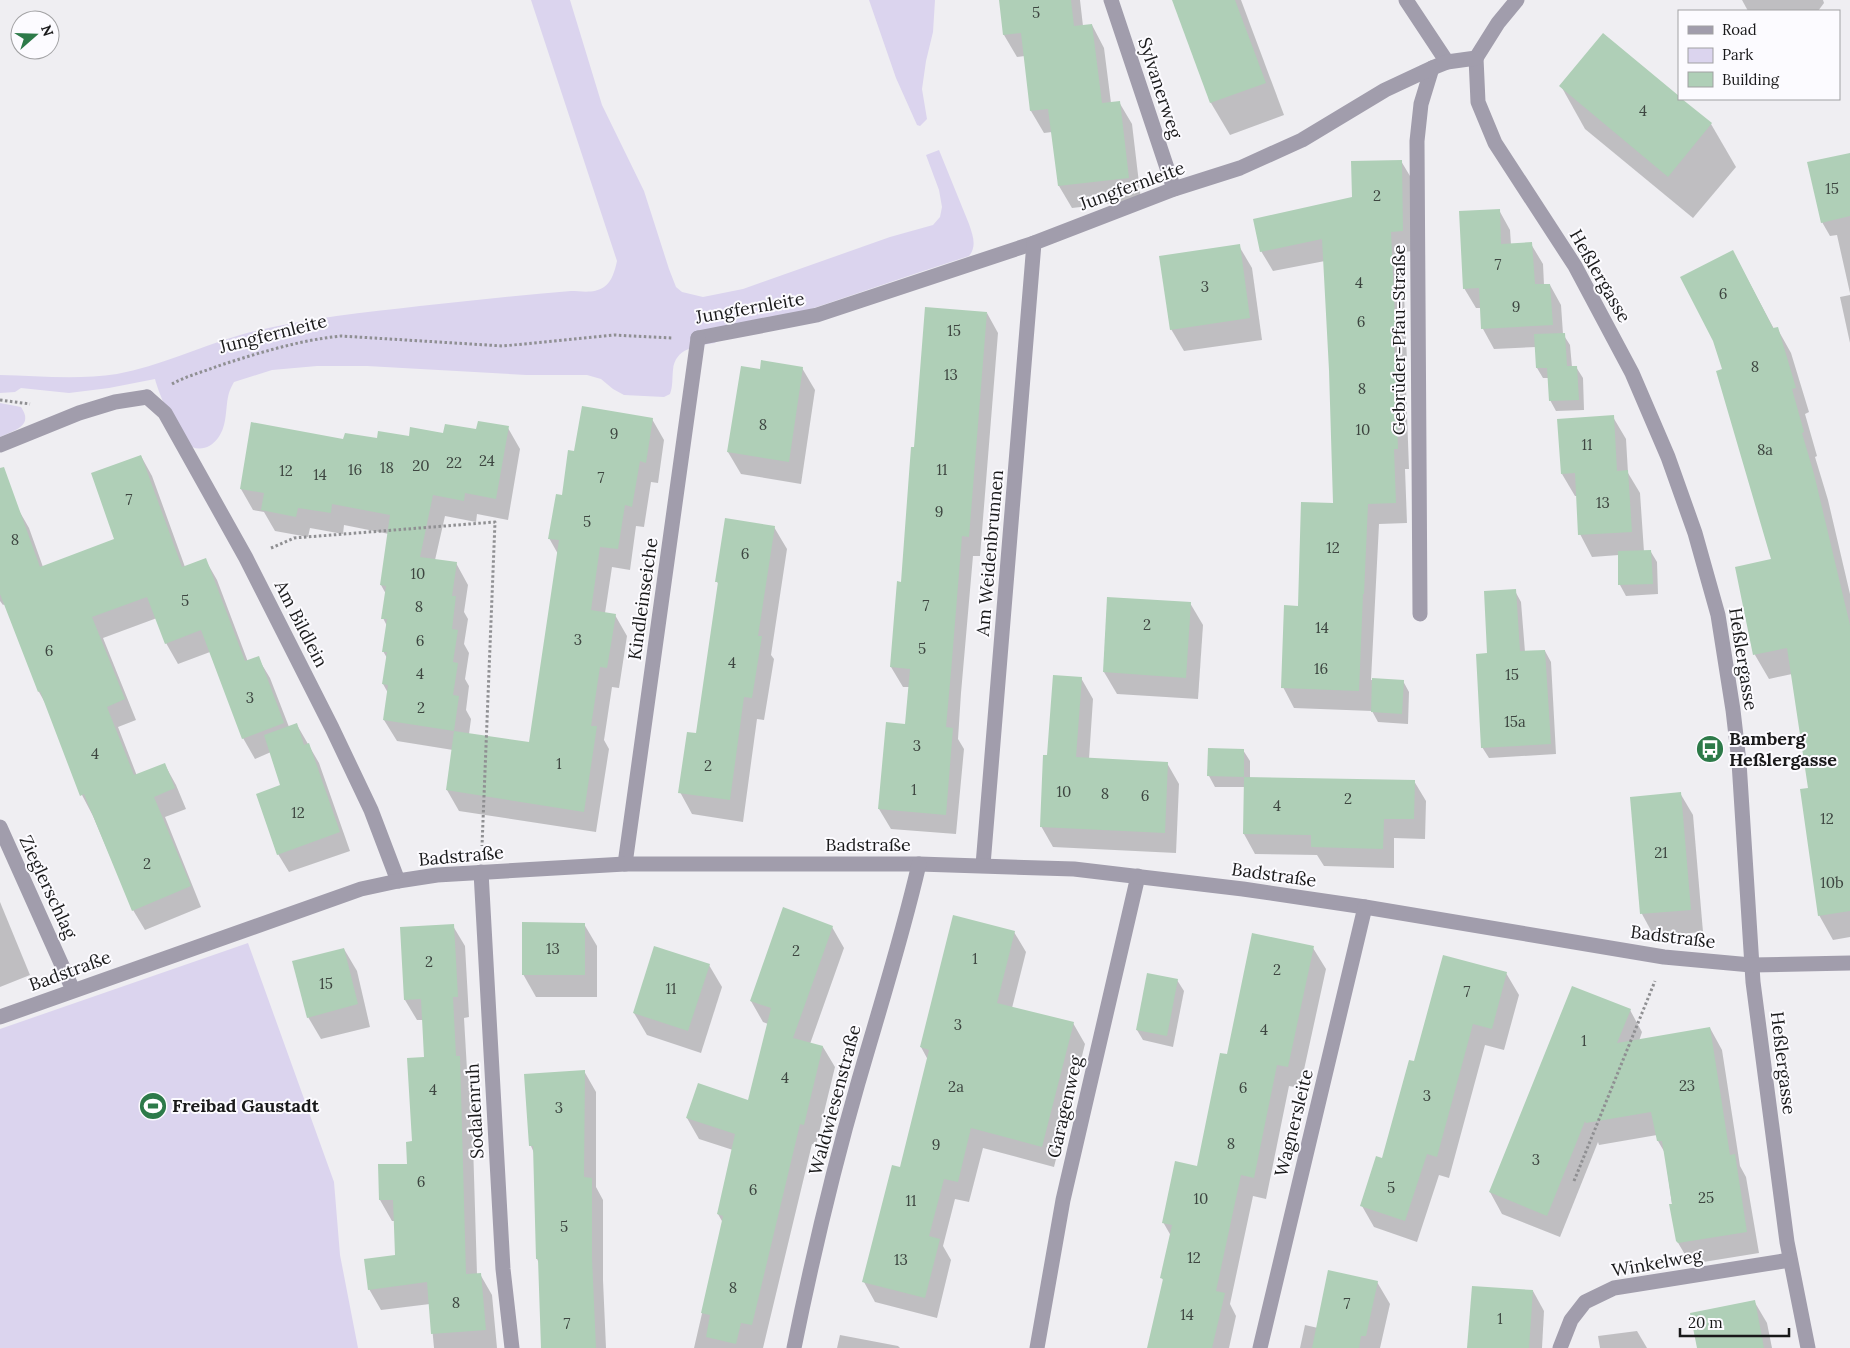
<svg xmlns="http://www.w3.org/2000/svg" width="1850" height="1348" viewBox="0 0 1850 1348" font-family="Lora,serif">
	<rect width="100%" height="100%" fill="#efeef2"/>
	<!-- green -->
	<g fill="#dbd4ee">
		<path d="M 531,0 L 570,0 L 602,105 L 644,191 L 669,269 L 676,287 L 682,292 L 703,297 L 743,289 L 890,237 L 933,225 L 940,217 L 942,207 L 939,190 L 926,155 L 939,150 L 969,224 C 973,236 977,246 969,256 C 885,283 802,313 717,340 L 715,343 C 696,346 675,348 673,370 C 672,379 673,386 670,394 L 664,397 L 624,395 L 613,389 L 601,379 L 587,375 L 526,375 L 367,366 L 317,366 L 272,370 L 234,382 C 232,386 230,389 229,393 C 225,406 228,425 218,438 C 210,449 196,453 185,442 C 176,434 158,392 155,379 L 109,388 L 69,393 L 21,388 L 15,392 L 0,393 L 0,375 C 38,376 79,380 117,374 C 160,366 199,347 240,335 C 298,319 360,313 420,306 C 470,301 520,295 571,291 C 581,291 594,294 604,287 C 612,282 615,270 617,261 Z"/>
		<polygon points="869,0 935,0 933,32 926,61 922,89 927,119 920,126 917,125 896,78"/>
		<path d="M 0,403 L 21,407 C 34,426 15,430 0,437 Z"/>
		<polygon points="248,943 334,1182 340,1255 358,1348 0,1348 0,1029"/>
	</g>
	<!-- shadow -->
	<g fill="#0003">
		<polygon points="1000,0 1080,0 1083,26 1092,25 1104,48 1111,103 1119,102 1132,124 1141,200 1072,208 1059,186 1052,132 1044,133 1031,111 1025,56 1017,57 1004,35"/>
		<polygon points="1173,0 1241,0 1284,115 1230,135 1211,103"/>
		<polygon points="1742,0 1823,0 1824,3 1818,11 1748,11"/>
		<polygon points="1561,86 1680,99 1711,124 1736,167 1693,218 1585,129"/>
		<polygon points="1850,154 1850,293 1837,235 1830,236 1822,222"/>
		<polygon points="1401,161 1413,181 1414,251 1402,252 1407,360 1405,360 1409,469 1405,469 1407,523 1379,524 1371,680 1403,681 1409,692 1408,724 1378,722 1372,711 1294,708 1283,687 1299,607 1334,504 1330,370 1325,261 1273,271 1261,251 1353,198"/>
		<polygon points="1499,210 1510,230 1511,245 1531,244 1543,264 1544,285 1550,285 1561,305 1563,334 1570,345 1572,367 1576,367 1583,378 1584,410 1556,411 1550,400 1549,378 1543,378 1537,368 1536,347 1494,349 1483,329 1481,308 1476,308 1464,288"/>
		<polygon points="1239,246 1252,268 1262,340 1184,351 1171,329"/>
		<polygon points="1733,252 1774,329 1777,328 1791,353 1809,412 1805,414 1817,456 1815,457 1828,500 1850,594 1850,937 1833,940 1819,915 1809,789 1792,674 1769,679 1755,655 1773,560 1723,370"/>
		<polygon points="1850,295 1850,343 1840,297"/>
		<polygon points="987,313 998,333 980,556 973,556 961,693 958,739 964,749 956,834 891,829 879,809 906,725 909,687 903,687 891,667 902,583 915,448"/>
		<polygon points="802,368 815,390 801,484 741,474 728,452 761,370"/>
		<polygon points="1613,417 1626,439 1628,473 1640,493 1644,552 1651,552 1657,562 1658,594 1626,596 1620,585 1619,555 1592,557 1580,534 1577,496 1575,496 1562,474"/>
		<polygon points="652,419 664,440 658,483 651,482 644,527 636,526 630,570 612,567 605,613 615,615 627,636 619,688 612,687 604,740 609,749 596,832 459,811 447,790 453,750 397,741 384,720 388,693 383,684 387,658 383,651 387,626 383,618 386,594 381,585 389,534 344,525 343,534 310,528 308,537 275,531 264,512 253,510 241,489 344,440 410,438 508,428 520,449 508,520 477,514 476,522 445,516 435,560 456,563 468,585 464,612 468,619 464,644 469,653 465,679 469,686 466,710 471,719 469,734 530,743 558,554 549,538 576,453"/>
		<polygon points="141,456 152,476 185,567 205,559 217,580 248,662 258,658 270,678 289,727 297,725 319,763 350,851 289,872 278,854 282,786 271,752 255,759 243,738 210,652 178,664 166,643 157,618 103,638 136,720 118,727 137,776 165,765 176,785 186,809 165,817 201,907 145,930 133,910 93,816 82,795 48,708 39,692 5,604 3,605 0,601 0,514 17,507 29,528 43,567 116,540"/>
		<polygon points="774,527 787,549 771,655 774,659 764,720 757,719 743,822 692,814 680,792 697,734 719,585 717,582"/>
		<polygon points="1515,591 1521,602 1525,652 1545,651 1551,662 1556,754 1489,758 1482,747 1489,654"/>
		<polygon points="1190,603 1203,625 1198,699 1117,694 1104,672"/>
		<polygon points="1081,678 1093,699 1089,759 1167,763 1179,784 1176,853 1053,847 1041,826 1048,756"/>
		<polygon points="1209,749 1243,750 1250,761 1250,778 1414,781 1426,801 1425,839 1394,838 1394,868 1324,866 1317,855 1255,854 1244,834 1245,787 1215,787 1209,776"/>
		<polygon points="1680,793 1693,815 1703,932 1654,936 1642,914 1632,798"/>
		<polygon points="0,902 30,975 0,987"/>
		<polygon points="584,924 597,946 597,997 536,997 523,974"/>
		<polygon points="453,926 465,946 469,1017 464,1018 467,1070 471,1078 477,1274 480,1274 492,1295 497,1348 434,1348 430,1304 381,1310 369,1289 396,1256 395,1221 392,1221 380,1200 379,1166 409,1165 426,1059 424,1020 417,1020 405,1000"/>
		<polygon points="832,927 844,948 810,1044 823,1047 835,1067 816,1145 812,1144 763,1348 694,1348 723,1223 718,1214 733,1150 699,1139 687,1118 749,1102 768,1024 763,1022 751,1001"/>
		<polygon points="1014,932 1026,952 1012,1008 1073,1023 1085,1044 1054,1167 983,1148 969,1202 955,1199 943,1246 951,1260 937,1318 875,1302 864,1282 901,1169 928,1060 921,1047"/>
		<polygon points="1313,948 1326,969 1300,1088 1289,1086 1266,1199 1253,1196 1230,1304 1236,1316 1229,1348 1149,1348 1164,1282 1162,1278 1171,1236 1163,1222 1198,1167 1228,1056"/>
		<polygon points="344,949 357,971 370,1027 321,1039 308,1017"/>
		<polygon points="709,965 722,987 701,1053 647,1035 634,1013"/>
		<polygon points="1506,973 1519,995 1504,1050 1485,1045 1449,1178 1439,1175 1417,1242 1374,1227 1362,1206 1383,1160 1414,1063"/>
		<polygon points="1177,980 1184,991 1173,1047 1143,1040 1137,1030"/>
		<polygon points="1630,1010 1642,1032 1639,1041 1710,1028 1722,1050 1740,1166 1746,1177 1759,1253 1691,1264 1690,1263 1677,1241 1665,1153 1658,1141 1657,1135 1599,1145 1598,1142 1560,1237 1502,1214 1490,1192"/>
		<polygon points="584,1071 596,1092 596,1187 603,1200 603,1280 606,1348 542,1348 539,1263 537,1259 534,1153 531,1146 525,1075"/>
		<polygon points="1377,1282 1390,1304 1380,1348 1300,1348 1305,1325 1318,1328"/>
		<polygon points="1533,1291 1544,1311 1542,1348 1468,1348"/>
		<polygon points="1754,1301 1767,1323 1772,1348 1698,1348"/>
		<polygon points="1637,1331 1647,1348 1600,1348 1598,1336"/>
		<polygon points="840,1335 898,1346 900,1348 837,1348"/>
	</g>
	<!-- building -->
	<g fill="#afcfb7">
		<polygon points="999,0 1071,0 1074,26 1092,24 1102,103 1120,101 1129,178 1058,186 1048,109 1030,111 1021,33 1003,35"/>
		<polygon points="1172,0 1235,0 1266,83 1210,103"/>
		<polygon points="1603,33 1679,96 1679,99 1682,99 1712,123 1668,177 1559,86"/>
		<polygon points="1850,153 1850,216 1821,223 1807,162"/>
		<polygon points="1402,160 1403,231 1391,232 1396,339 1394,340 1398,449 1394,449 1396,503 1368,504 1364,594 1363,594 1359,691 1281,688 1284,605 1298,606 1301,502 1333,503 1329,370 1322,239 1260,252 1253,219 1352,197 1351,161"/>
		<polygon points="1500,209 1501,244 1532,242 1535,284 1550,284 1553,325 1481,329 1479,288 1463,289 1459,211"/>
		<polygon points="1240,244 1250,318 1170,330 1159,256"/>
		<polygon points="1733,250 1773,328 1778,327 1796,388 1792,389 1804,432 1802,433 1814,474 1850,625 1850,911 1818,916 1800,789 1808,788 1787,648 1753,655 1735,567 1771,559 1716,371 1722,369 1713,341 1680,277"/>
		<polygon points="925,307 987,312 969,537 962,536 951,672 946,727 953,728 946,815 878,809 886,722 905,724 910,669 890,667 897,581 901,582 911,447 914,447"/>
		<polygon points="1565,333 1567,366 1577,366 1579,400 1549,401 1547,368 1550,368 1536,368 1534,334"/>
		<polygon points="761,360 803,367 789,462 727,452 741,366 760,369"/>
		<polygon points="582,406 653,418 646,463 640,461 632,507 625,505 618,549 600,547 591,610 616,614 607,668 600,667 591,726 597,726 584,812 446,790 454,731 529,742 559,540 548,539 556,494 562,495 568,450 574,451"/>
		<polygon points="1614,415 1617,471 1628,470 1632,532 1578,535 1575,473 1561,474 1557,419"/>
		<polygon points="478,421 509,426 496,499 465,493 464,501 433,495 420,557 457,562 452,596 456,596 452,629 458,630 453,662 458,663 453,695 459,696 454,731 383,720 388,685 382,684 387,652 382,652 387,619 381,619 386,586 380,585 390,515 332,504 331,513 298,508 296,517 261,510 264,493 240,489 251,422 343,439 345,433 377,438 378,431 409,436 410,427 443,433 445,424 476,429"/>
		<polygon points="141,455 182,567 206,558 245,661 259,656 284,723 242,739 201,630 165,644 147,597 92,617 125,699 107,707 134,775 165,763 175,788 154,797 191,886 132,911 84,794 80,796 40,691 38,692 0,594 0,468 4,467 40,567 114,539 91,473"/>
		<polygon points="725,518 775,526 758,636 762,636 752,698 744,697 730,800 678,793 687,732 696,733 718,582 715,582"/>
		<polygon points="1651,550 1653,584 1618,585 1618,551"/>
		<polygon points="1516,589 1520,651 1545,650 1551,744 1481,748 1476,654 1487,653 1484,591"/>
		<polygon points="1107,597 1191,602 1186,678 1103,672"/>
		<polygon points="1053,675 1082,677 1076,757 1168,762 1165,833 1040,827 1043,755 1047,755"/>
		<polygon points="1372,678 1404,680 1402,714 1371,712"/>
		<polygon points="297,723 304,745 309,743 340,832 277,855 256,794 280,785 264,735"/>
		<polygon points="1208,748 1244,749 1244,777 1207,776"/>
		<polygon points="1244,777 1415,780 1414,819 1384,819 1383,849 1311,847 1311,835 1243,834"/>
		<polygon points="1681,792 1691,910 1640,914 1630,797"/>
		<polygon points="783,907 833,926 793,1038 823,1046 804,1125 800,1124 752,1325 741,1323 736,1344 706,1337 710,1315 701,1313 723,1216 717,1214 735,1134 686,1118 698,1083 748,1100 771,1008 750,1001"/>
		<polygon points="953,915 1015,931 997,1003 1074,1022 1042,1147 971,1128 958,1182 944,1179 929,1236 940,1239 925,1298 862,1282 892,1165 900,1167 929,1050 920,1047"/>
		<polygon points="522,922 585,923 585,975 522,975"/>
		<polygon points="454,924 458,997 453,997 456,1056 460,1056 466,1274 481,1273 486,1330 431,1334 427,1282 368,1290 364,1259 395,1255 393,1200 379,1200 378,1164 407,1164 406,1142 412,1141 407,1058 424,1057 421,999 404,1000 400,927"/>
		<polygon points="1252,933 1314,946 1288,1067 1277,1065 1254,1178 1241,1175 1216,1291 1225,1293 1212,1348 1147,1348 1163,1279 1160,1278 1172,1225 1162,1223 1175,1161 1197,1166 1220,1053 1227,1054"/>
		<polygon points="654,946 710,964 688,1031 633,1013"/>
		<polygon points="344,948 358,1004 307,1018 292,961"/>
		<polygon points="1443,955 1507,972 1492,1029 1473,1024 1437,1157 1427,1154 1405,1221 1360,1206 1376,1156 1382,1158 1409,1060 1414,1061"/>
		<polygon points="1147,973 1178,979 1167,1036 1136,1030"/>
		<polygon points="1572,986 1631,1009 1617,1043 1710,1027 1730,1155 1735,1154 1747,1232 1678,1243 1676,1241 1669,1204 1672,1204 1662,1141 1657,1141 1651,1112 1586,1123 1585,1121 1547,1216 1489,1192"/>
		<polygon points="585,1070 584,1177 592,1178 592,1258 596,1348 541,1348 538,1259 536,1259 533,1146 529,1146 524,1074"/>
		<polygon points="1328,1270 1378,1281 1366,1336 1361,1336 1359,1348 1312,1348"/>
		<polygon points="1472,1286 1533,1290 1529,1348 1467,1348"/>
		<polygon points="1755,1300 1764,1348 1697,1348 1690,1313"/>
	</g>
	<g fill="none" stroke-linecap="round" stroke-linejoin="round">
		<!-- path -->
		<g stroke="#8f8f92" stroke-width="3" stroke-dasharray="2.5 2.5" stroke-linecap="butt">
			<path d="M 172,384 C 186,376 203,372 218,366 C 258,353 300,340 341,336 L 503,346 L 614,335 L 672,338"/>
			<polyline points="0,400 30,404"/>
			<polyline points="271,548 294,538 495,522 482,846"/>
			<polyline points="1574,1181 1655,981"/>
		</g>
		<!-- lane -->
		<g stroke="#a19dac" stroke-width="15">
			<polyline points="1406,0 1447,62"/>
			<polyline points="698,338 817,315 1034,243"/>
			<polyline points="0,445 79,413 115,402 147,397"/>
			<polyline points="1420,614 1417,141 1421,104 1432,68"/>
			<polyline points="1037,1348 1063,1200 1138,876"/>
		</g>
		<!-- street -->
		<g stroke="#a19dac" stroke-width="15">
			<polyline points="1111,0 1174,189"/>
			<polyline points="1476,58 1478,102 1495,143 1575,266 1632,373 1668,457 1695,533 1718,615 1733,710 1739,762 1753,982 1787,1242 1808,1348"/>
			<polyline points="1476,58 1498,23 1517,0"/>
			<polyline points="147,397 165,413 246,558 332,728 371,810 398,881"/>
			<polyline points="0,827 73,990"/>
			<polyline points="625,864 698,338"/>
			<polyline points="983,865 1034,243 1174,189 1240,168 1302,140 1385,90 1432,68 1447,62 1476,58"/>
			<polyline points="481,872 503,1269 512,1348"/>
			<polyline points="0,1017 361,889 398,881 437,875 625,864 919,864 1074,869 1243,889 1365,907 1664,957 1751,965 1850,963"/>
			<path d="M 794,1348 C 812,1259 833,1170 858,1083 C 879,1010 902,938 919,864"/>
			<polyline points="1260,1348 1365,907"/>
			<polyline points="1560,1348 1571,1320 1585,1302 1614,1288 1790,1260"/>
		</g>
	</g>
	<!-- icons -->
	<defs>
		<symbol id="bus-disc" viewBox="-11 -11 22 22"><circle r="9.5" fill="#2d7a49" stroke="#fcfbff"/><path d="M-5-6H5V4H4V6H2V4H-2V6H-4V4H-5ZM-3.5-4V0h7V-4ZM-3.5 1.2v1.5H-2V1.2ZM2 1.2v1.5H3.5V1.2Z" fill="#fff"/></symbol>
		<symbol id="stadium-disc" viewBox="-11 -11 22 22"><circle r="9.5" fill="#2d7a49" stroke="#fcfbff"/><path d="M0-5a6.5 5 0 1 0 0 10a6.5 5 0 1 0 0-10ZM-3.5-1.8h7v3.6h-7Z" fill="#fff"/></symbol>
	</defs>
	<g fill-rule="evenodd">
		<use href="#bus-disc" x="1694" y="733" width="32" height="32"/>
		<use href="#stadium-disc" x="137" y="1090" width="32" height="32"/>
	</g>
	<g text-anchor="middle" stroke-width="4" stroke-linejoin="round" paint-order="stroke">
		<!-- number labels -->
		<g font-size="15" fill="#3e4641">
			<text x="1036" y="18">5</text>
			<text x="1643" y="116">4</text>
			<text x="1832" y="194">15</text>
			<text x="1377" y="201">2</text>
			<text x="1498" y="270">7</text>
			<text x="1359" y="288">4</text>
			<text x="1205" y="292">3</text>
			<text x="1723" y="299">6</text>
			<text x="1516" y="312">9</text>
			<text x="1361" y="327">6</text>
			<text x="954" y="336">15</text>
			<text x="1755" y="372">8</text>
			<text x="951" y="380">13</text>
			<text x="1362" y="394">8</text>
			<text x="763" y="430">8</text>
			<text x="1363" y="435">10</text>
			<text x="614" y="439">9</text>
			<text x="1587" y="450">11</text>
			<text x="1765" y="455">8a</text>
			<text x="487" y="466">24</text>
			<text x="454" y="468">22</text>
			<text x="421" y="471">20</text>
			<text x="387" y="473">18</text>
			<text x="355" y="475">16</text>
			<text x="942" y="475">11</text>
			<text x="286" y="476">12</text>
			<text x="320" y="480">14</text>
			<text x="601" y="483">7</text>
			<text x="129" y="505">7</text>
			<text x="1603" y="508">13</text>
			<text x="939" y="517">9</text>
			<text x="587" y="527">5</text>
			<text x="15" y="545">8</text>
			<text x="1333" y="553">12</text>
			<text x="745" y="559">6</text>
			<text x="418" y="579">10</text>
			<text x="185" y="606">5</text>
			<text x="926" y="611">7</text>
			<text x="419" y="612">8</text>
			<text x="1147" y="630">2</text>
			<text x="1322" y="633">14</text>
			<text x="578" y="645">3</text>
			<text x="420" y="646">6</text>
			<text x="922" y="654">5</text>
			<text x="49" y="656">6</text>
			<text x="732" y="668">4</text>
			<text x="1321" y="674">16</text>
			<text x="420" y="679">4</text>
			<text x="1512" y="680">15</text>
			<text x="250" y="703">3</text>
			<text x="421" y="713">2</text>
			<text x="1515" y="727">15a</text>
			<text x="917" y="751">3</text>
			<text x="95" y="759">4</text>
			<text x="559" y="769">1</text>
			<text x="708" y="771">2</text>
			<text x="914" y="795">1</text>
			<text x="1064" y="797">10</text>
			<text x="1105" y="799">8</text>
			<text x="1145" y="801">6</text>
			<text x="1348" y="804">2</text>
			<text x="1277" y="811">4</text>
			<text x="298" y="818">12</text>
			<text x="1827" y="824">12</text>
			<text x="1661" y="858">21</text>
			<text x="147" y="869">2</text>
			<text x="1832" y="888">10b</text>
			<text x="553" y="954">13</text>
			<text x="796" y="956">2</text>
			<text x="975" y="964">1</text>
			<text x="429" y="967">2</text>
			<text x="1277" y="975">2</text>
			<text x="326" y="989">15</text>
			<text x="671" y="994">11</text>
			<text x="1467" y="997">7</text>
			<text x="958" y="1030">3</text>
			<text x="1264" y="1035">4</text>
			<text x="1584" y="1046">1</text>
			<text x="785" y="1083">4</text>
			<text x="1687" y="1091">23</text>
			<text x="956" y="1092">2a</text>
			<text x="1243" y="1093">6</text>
			<text x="433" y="1095">4</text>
			<text x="1427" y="1101">3</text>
			<text x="559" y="1113">3</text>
			<text x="1231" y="1149">8</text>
			<text x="936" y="1150">9</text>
			<text x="1536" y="1165">3</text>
			<text x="421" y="1187">6</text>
			<text x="1391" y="1193">5</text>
			<text x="753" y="1195">6</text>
			<text x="1706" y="1203">25</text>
			<text x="1201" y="1204">10</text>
			<text x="911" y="1206">11</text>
			<text x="564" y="1232">5</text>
			<text x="1194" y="1263">12</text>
			<text x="901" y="1265">13</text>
			<text x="733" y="1293">8</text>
			<text x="456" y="1308">8</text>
			<text x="1347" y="1309">7</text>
			<text x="1187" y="1320">14</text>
			<text x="1500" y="1324">1</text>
			<text x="567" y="1329">7</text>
		</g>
		<!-- street labels -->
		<g font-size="18" fill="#19191a" stroke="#fcfbff">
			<text transform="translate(1160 88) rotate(72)" y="6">Sylvanerweg</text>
			<text transform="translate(1132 186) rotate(-20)" y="6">Jungfernleite</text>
			<text transform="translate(1600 276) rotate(60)" y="6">Heßlergasse</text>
			<text transform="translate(750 308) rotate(-10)" y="6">Jungfernleite</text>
			<text transform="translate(273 334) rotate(-14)" y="6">Jungfernleite</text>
			<text transform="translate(1399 340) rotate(-90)" y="6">Gebrüder-Pfau-Straße</text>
			<text transform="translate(990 553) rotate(-85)" y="6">Am Weidenbrunnen</text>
			<text transform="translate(643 599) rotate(-82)" y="6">Kindleinseiche</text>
			<text transform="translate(301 624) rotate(63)" y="6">Am Bildlein</text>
			<text transform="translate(1743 659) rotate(81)" y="6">Heßlergasse</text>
			<text x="868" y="851">Badstraße</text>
			<text transform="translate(461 856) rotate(-5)" y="6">Badstraße</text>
			<text transform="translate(1274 875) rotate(8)" y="6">Badstraße</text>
			<text transform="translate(48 887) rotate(65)" y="6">Zieglerschlag</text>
			<text transform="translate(1673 937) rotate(7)" y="6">Badstraße</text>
			<text transform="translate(70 971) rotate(-20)" y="6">Badstraße</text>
			<text transform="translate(1783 1063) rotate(83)" y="6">Heßlergasse</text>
			<text transform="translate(835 1100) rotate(-75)" y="6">Waldwiesenstraße</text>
			<text transform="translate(1065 1107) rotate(-77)" y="6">Garagenweg</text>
			<text transform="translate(475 1111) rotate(-93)" y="6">Sodalenruh</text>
			<text transform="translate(1294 1123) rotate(-76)" y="6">Wagnersleite</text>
			<text transform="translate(1657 1263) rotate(-10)" y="6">Winkelweg</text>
		</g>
		<!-- poi labels -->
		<g font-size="18" font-weight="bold" fill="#19191a" stroke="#fcfbff" text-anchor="start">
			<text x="1729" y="745">Bamberg<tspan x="1729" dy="21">Heßlergasse</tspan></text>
			<text x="172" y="1112">Freibad Gaustadt</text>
		</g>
	</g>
	<!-- legend -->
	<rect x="1678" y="10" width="162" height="90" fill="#fcfbff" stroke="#a1a1a3"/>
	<rect x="1688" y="26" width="25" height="8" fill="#a19dac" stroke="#a1a1a3"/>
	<text x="1722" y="35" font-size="15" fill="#19191a">Road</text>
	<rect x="1688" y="48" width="25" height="15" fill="#dbd4ee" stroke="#a1a1a3"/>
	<text x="1722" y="60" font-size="15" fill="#19191a">Park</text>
	<rect x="1688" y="72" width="25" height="15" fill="#afcfb7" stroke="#a1a1a3"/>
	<text x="1722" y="85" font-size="15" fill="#19191a">Building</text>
	<!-- north arrow -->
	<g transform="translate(35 35) rotate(70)"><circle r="24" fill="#fcfbff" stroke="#a1a1a3"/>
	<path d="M0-4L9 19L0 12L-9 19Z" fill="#2d7a49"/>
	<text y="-8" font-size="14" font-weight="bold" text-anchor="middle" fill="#19191a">N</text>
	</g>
	<!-- scale -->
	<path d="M1680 1328v8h109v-8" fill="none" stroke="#19191a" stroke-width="2.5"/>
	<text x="1688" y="1328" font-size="15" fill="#19191a" stroke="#fcfbff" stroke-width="4" paint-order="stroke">20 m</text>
</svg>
